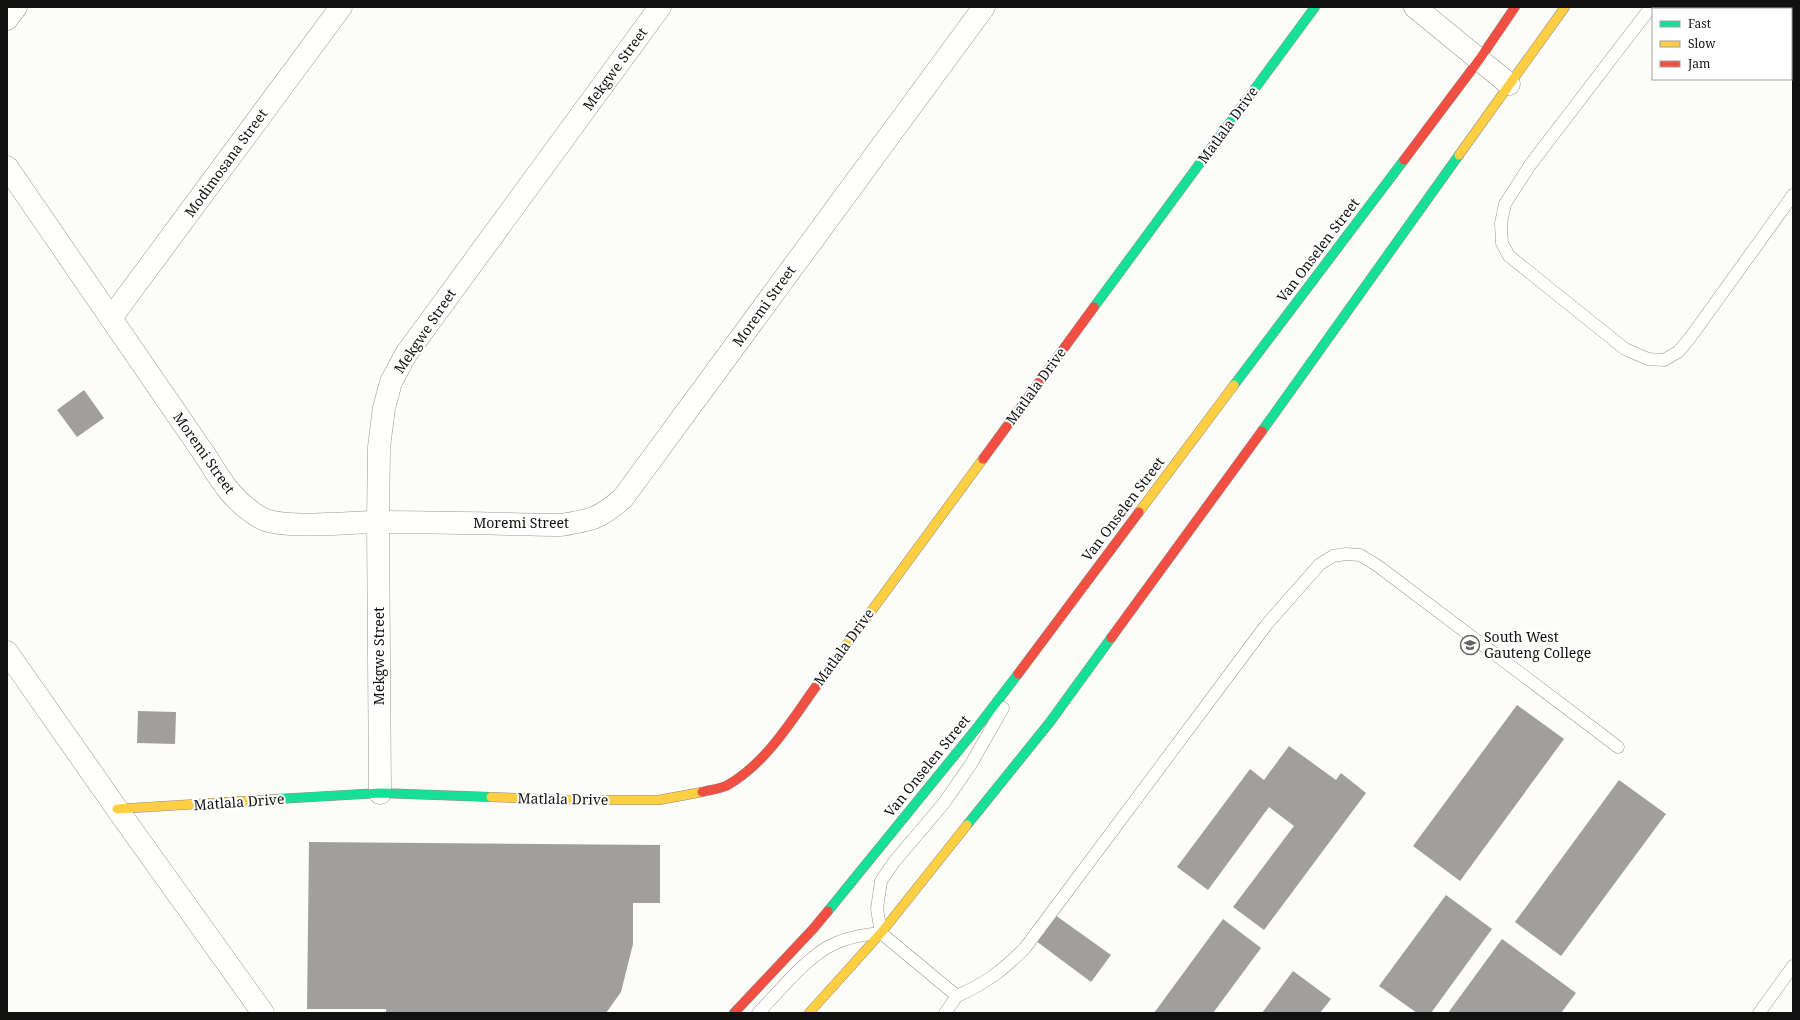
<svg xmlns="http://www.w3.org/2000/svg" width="1800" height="1020" viewBox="0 0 1800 1020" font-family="'Noto Serif',serif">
	<rect width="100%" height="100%" fill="#fcfcf8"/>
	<!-- building -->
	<g fill="#a09f9d">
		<polygon points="84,390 104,418 77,437 57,410"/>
		<polygon points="1517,705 1564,739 1460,881 1413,846"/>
		<polygon points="138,711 176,712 175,744 137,743"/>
		<polygon points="1289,746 1336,780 1341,773 1366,793 1264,930 1233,907 1294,826 1269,807 1208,890 1177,867 1250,769 1264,780"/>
		<polygon points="1619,780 1666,814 1561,956 1515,922"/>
		<polygon points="309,842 660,845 660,903 633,903 633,944 621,992 606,1013 386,1013 386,1009 307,1009"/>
		<polygon points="1446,895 1492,929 1431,1013 1417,1013 1379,986"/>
		<polygon points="1055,915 1111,955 1091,982 1036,941"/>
		<polygon points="1223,919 1261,948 1213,1013 1154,1013"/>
		<polygon points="1502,939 1576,993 1561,1013 1448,1013"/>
		<polygon points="1293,971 1331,999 1320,1013 1262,1013"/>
	</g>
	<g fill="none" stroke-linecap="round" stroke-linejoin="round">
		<defs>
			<g id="lane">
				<polyline points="1651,7 1530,165 1505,204 1501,223 1502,243 1509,256 1625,349 1648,359 1664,360 1678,352 1690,338 1793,195"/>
				<path d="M 957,996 C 986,983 1002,971 1025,948 L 1267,624 L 1320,564 L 1333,556 L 1346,554 L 1360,555 L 1378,566 L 1618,747"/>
				<path d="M 758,1013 C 778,993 808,955 834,944 C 848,937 864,935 879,933"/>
				<polyline points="945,1013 957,996 881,933 877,909 881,881 894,862 944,803 971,764 1003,708"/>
				<polyline points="1759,1013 1793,966"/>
			</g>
			<g id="street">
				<polyline points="1415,7 1509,84"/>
				<polyline points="7,19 16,7"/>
				<path d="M 7,167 L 207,458 C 222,483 235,503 261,518 C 284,530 350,522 379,522 C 439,522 500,524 561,525 C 592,520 599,519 623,498 L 984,7"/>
				<polyline points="111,318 341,7"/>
				<polyline points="7,652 117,809 263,1013"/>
				<polyline points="380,793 378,522 379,447 384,408 391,382 406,354 660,7"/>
			</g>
			<g id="fast">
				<polyline points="1094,307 1315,7"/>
				<polyline points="1234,385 1404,160"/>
				<polyline points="1262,431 1459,155"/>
				<polyline points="277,799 380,793 491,797"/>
				<polyline points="967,825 1050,722 1111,638"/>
				<polyline points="828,911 976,729 1018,674"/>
			</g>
			<g id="slow">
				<polyline points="1459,155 1565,7"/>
				<polyline points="1139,512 1234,385"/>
				<polyline points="817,685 983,459"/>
				<polyline points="491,797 570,800 659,800 702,792"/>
				<polyline points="117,809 277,799"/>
				<polyline points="809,1013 881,933 967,825"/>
			</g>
			<g id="jam">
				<polyline points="1404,160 1479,60 1515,7"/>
				<polyline points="983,459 1094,307"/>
				<polyline points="1111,638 1262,431"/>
				<polyline points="1018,674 1139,512"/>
				<path d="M 702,792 C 709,790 719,789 726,786 C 766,764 791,721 817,685"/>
				<polyline points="734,1013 813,929 828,911"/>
			</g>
		</defs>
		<!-- lane casing -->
		<use href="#lane" stroke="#979795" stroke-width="13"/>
		<!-- street casing -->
		<use href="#street" stroke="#979795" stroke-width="23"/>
		<!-- fast casing -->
		<use href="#fast" stroke="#8d8d8c" stroke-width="10"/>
		<!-- slow casing -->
		<use href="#slow" stroke="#8d8d8c" stroke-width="10"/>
		<!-- jam casing -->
		<use href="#jam" stroke="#8d8d8c" stroke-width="10"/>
		<!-- lane -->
		<use href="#lane" stroke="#fffffe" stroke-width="12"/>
		<!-- street -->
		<use href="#street" stroke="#fffffe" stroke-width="22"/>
		<!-- fast -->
		<use href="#fast" stroke="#16e098" stroke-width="9"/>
		<!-- slow -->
		<use href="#slow" stroke="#ffcf43" stroke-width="9"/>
		<!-- jam -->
		<use href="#jam" stroke="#f24e42" stroke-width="9"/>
	</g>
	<!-- icons -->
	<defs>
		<symbol id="university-ring" viewBox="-11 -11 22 22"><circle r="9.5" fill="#fff" stroke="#636362" stroke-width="1.5"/><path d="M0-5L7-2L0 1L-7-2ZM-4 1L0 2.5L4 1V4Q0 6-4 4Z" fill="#636362"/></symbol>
	</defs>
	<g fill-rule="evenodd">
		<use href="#university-ring" x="1459" y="634" width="22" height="22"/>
	</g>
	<g text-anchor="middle" stroke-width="4" stroke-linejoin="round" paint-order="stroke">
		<!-- street labels -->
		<g font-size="14" fill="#111" stroke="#fff">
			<text transform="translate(615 69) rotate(-54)" y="5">Mekgwe Street</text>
			<text transform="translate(1228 125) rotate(-54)" y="5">Matlala Drive</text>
			<text transform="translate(226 163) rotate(-54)" y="5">Modimosana Street</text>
			<text transform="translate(1318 250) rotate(-53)" y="5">Van Onselen Street</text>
			<text transform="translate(764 306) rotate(-54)" y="5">Moremi Street</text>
			<text transform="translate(425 331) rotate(-56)" y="5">Mekgwe Street</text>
			<text transform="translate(1036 386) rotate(-54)" y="5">Matlala Drive</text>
			<text transform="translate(204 453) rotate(55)" y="5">Moremi Street</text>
			<text transform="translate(1123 509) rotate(-53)" y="5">Van Onselen Street</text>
			<text x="521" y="528">Moremi Street</text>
			<text transform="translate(844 647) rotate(-54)" y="5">Matlala Drive</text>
			<text transform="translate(379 656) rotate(-90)" y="5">Mekgwe Street</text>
			<text transform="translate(927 766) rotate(-51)" y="5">Van Onselen Street</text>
			<text transform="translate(563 799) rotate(1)" y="5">Matlala Drive</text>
			<text transform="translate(239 802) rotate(-4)" y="5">Matlala Drive</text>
		</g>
		<!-- poi labels -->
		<g font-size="14" fill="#111" stroke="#fff" text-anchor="start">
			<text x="1484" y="642">South West<tspan x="1484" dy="16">Gauteng College</tspan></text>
		</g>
	</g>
	<!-- border -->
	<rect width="1800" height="1020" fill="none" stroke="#111111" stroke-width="16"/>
	<!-- legend -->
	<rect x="1652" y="8" width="140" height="72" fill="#ffffff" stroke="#a0a0a0"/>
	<rect x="1660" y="21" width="20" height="6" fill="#16e098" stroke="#a0a0a0"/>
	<text x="1688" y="28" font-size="12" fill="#111111">Fast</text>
	<rect x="1660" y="41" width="20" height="6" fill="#ffcf43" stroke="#a0a0a0"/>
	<text x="1688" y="48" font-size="12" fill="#111111">Slow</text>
	<rect x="1660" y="61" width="20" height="6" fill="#f24e42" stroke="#a0a0a0"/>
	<text x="1688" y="68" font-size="12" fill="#111111">Jam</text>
</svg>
